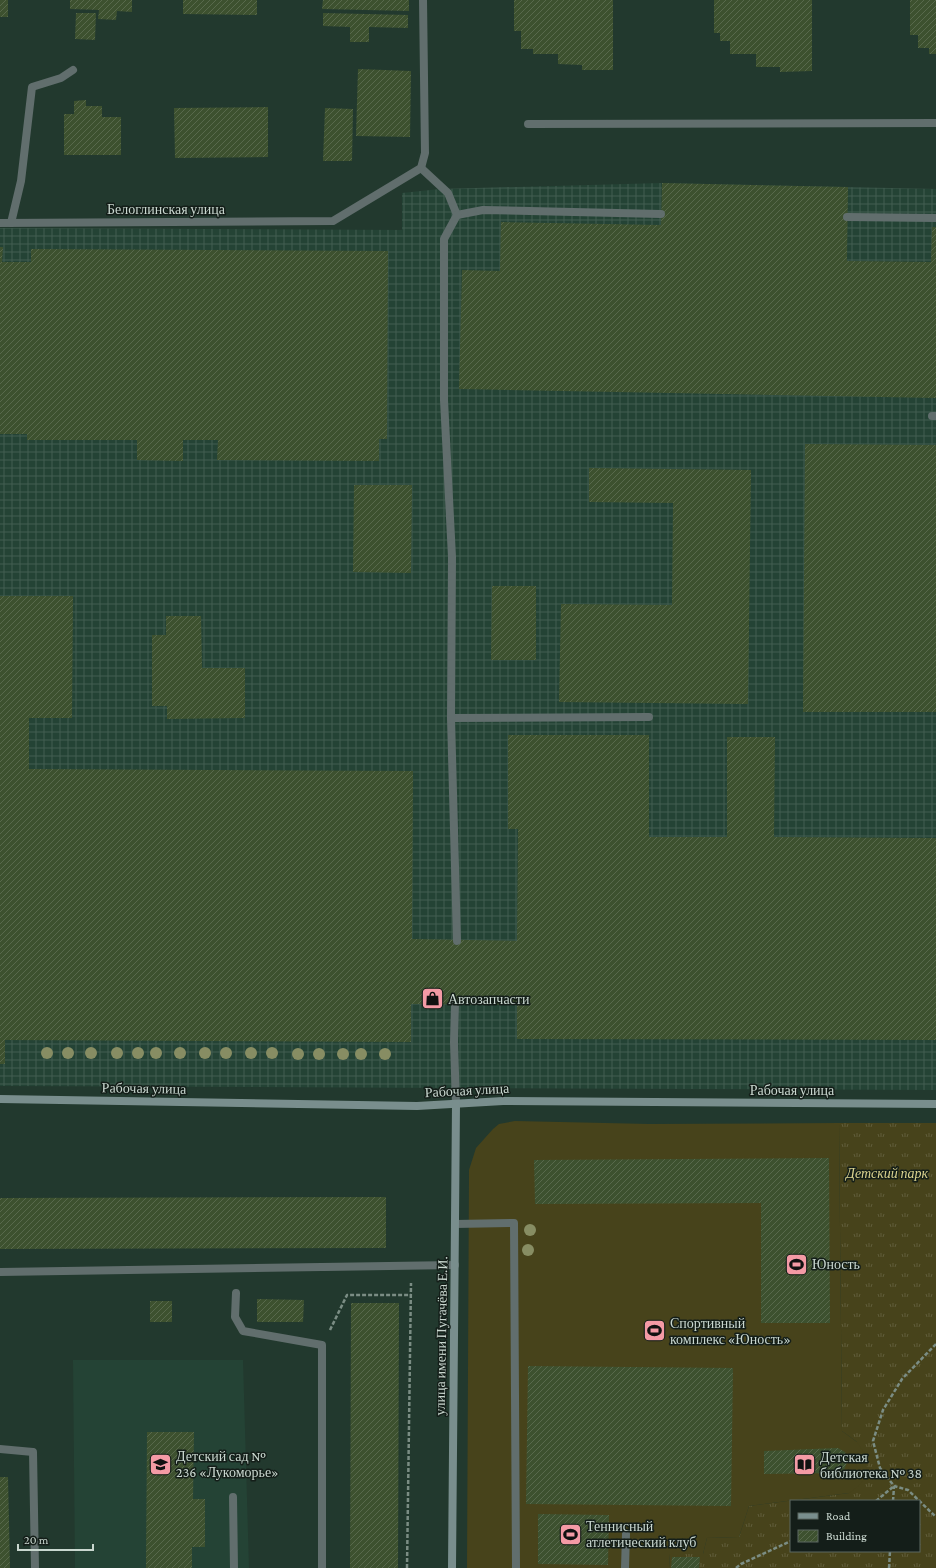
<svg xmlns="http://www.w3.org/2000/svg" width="936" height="1568" viewBox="0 0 936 1568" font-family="'Crimson Pro',serif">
	<defs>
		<pattern id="industrial-grid" width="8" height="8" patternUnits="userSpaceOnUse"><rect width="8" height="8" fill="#244335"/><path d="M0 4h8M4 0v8" fill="none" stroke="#425d51"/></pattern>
		<pattern id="grass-tufts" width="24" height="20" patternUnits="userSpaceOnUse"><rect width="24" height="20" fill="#47431b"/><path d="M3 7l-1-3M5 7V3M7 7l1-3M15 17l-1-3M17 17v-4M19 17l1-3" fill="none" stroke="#605d3b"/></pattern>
		<pattern id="building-hatch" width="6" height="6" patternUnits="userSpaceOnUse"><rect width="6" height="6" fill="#3d512f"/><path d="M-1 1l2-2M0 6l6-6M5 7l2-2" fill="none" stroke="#58694c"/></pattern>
	</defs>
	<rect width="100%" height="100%" fill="#22392e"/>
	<!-- built -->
	<polygon fill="#244335" points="73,1360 243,1360 249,1568 75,1568"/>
	<!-- industrial -->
	<polygon fill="url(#industrial-grid)" points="662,183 936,189 936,1090 0,1086 0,228 402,230 402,193 440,189"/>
	<!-- grass -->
	<path fill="url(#grass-tufts)" fill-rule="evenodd" d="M 839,1123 L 936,1123 L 936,1568 L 669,1568 L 670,1554 L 703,1554 L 707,1538 L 739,1537 L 749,1506 L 849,1493 L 857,1442 L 842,1431 ZM 791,1501 L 919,1501 L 919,1551 L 791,1551 Z"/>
	<!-- pitch -->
	<path fill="#47431b" d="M 515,1121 L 649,1124 L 839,1123 L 842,1431 L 857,1442 L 868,1459 C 865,1477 865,1483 849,1493 L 749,1506 L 739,1537 L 707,1538 L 703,1554 L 670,1554 L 669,1568 L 467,1568 L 469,1170 L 476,1148 L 493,1129 L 499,1124 Z"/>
	<!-- building -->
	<g fill="url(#building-hatch)">
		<rect x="0" y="0" width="8" height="17"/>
		<polygon points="70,0 132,0 132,12 117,11 116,20 98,19 99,10 70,9"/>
		<polygon points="183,0 257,0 257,15 183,14"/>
		<polygon points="323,0 409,0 409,11 322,9"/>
		<polygon points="514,0 613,0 613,70 582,70 582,65 558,64 558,54 533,54 533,49 521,49 521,31 514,31"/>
		<polygon points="714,0 812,0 812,71 780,72 780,67 756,67 756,54 730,54 730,41 720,41 720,33 714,33"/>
		<polygon points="910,0 936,0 936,54 929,54 929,48 918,48 918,35 910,35"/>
		<polygon points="76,13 96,13 95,40 75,39"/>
		<polygon points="323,13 408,15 408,28 369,27 369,42 350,42 350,27 323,26"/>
		<polygon points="358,69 411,71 410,137 356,136"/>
		<polygon points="86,100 86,106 102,106 102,117 121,117 121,155 64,155 64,114 74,114 74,101"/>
		<polygon points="268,107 268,157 175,158 174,108"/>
		<polygon points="325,108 353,109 352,161 323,161"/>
		<polygon points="662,183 848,187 847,261 931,262 932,227 936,227 936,398 459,389 462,270 500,271 501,222 661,225"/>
		<polygon points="0,247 3,247 2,262 31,262 31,249 388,251 387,439 379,439 379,461 217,460 218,440 183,440 183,461 137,460 137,440 27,440 27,434 0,434"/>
		<polygon points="805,444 936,445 936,712 803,712"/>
		<polygon points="589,468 751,470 748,704 559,702 561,604 672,605 673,503 589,502"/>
		<polygon points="354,485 412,485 411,573 353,572"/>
		<polygon points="492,586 536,586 536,660 491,660"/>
		<polygon points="0,596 73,596 72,718 29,718 29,769 413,771 412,939 517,941 518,829 508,829 508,735 649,735 649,837 727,837 727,737 775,737 774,837 936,838 936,1040 517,1039 517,1005 411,1004 411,1042 5,1040 5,1064 0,1064"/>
		<polygon points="166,616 201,616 202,668 245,668 245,718 167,719 167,706 152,706 152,635 166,635"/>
		<polygon points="829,1158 830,1323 761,1323 761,1203 535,1204 534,1160"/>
		<polygon points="386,1197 386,1248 0,1249 0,1198"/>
		<polygon points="257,1299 304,1300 303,1322 257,1322"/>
		<rect x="150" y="1301" width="22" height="21"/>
		<polygon points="351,1303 399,1303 398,1568 350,1568"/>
		<polygon points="528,1366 733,1368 731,1506 526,1504"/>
		<polygon points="147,1432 194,1432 193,1499 205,1499 205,1547 192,1547 192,1568 146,1568"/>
		<polygon points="838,1448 845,1452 848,1460 844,1470 836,1473 764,1474 764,1451"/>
		<polygon points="0,1477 8,1477 10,1568 0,1568"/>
		<polygon points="538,1514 609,1515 608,1565 538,1564"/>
		<polygon points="672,1557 700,1557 699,1568 671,1568"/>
	</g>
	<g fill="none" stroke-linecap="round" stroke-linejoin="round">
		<!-- path -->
		<g stroke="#7b8d84" stroke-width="2.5" stroke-dasharray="4 2" stroke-linecap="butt">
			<polyline points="330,1330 347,1295 411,1295"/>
			<polyline points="936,1344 902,1379 883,1410 873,1441 880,1468 894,1486 908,1490 936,1517"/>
			<polyline points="876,1501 894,1486"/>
			<polyline points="893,1501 894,1487"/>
			<polyline points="407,1568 411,1283"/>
			<polyline points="736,1568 741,1564 791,1541"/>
			<polyline points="889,1568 890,1551"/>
		</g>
		<!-- lane -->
		<g stroke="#616e6d" stroke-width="8">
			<polyline points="528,124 936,123"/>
			<polyline points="421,168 448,193 457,215 483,210 661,214"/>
			<polyline points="847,217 936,218"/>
			<polyline points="11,223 21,181 32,87 61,78 73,70"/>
			<polyline points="932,416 936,416"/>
			<polyline points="451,718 649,717"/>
			<polyline points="457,941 451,718 452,557 444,400 444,239 457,215"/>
			<polyline points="455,1004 454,1042 456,1104"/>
			<polyline points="455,1224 514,1223 516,1568"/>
			<polyline points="0,1272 455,1265"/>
			<polyline points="236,1293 235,1317 243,1331 322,1345 322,1568"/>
			<polyline points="0,1449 33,1452 35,1568"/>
			<polyline points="233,1497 234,1568"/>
			<polyline points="625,1568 626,1534"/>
		</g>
		<!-- street -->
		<polyline stroke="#616e6d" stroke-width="8" points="0,223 333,221 421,168 425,153 423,0"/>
		<!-- secondary -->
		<g stroke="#798e8d" stroke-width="8">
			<polyline points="0,1099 417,1106 503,1101 936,1104"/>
			<polyline points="452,1568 456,1104"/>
		</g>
	</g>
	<!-- trees -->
	<g fill="#878d63">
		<circle cx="47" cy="1053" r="6"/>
		<circle cx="68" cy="1053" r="6"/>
		<circle cx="91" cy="1053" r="6"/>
		<circle cx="117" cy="1053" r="6"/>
		<circle cx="138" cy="1053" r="6"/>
		<circle cx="156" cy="1053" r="6"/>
		<circle cx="180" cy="1053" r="6"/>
		<circle cx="205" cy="1053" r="6"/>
		<circle cx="226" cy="1053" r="6"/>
		<circle cx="251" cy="1053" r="6"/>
		<circle cx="272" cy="1053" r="6"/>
		<circle cx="298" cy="1054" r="6"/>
		<circle cx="319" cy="1054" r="6"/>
		<circle cx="343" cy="1054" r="6"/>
		<circle cx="361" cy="1054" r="6"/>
		<circle cx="385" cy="1054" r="6"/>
		<circle cx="530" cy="1230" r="6"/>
		<circle cx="528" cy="1250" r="6"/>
	</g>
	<!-- icons -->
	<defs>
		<symbol id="shop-square" viewBox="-11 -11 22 22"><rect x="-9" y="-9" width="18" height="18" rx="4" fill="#f49aa5" stroke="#141e19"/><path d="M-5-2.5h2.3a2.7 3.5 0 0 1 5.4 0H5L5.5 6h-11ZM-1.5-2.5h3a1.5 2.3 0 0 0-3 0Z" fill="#111"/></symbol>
		<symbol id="stadium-square" viewBox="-11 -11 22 22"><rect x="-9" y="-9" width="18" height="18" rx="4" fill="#f49aa5" stroke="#141e19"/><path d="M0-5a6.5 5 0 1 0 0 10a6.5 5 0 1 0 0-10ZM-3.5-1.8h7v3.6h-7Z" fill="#111"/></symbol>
		<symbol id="school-square" viewBox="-11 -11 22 22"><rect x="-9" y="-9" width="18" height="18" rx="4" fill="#f49aa5" stroke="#141e19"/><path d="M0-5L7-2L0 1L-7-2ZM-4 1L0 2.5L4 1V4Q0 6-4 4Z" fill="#111"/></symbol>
		<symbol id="library-square" viewBox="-11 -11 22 22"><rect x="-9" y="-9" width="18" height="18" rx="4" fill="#f49aa5" stroke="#141e19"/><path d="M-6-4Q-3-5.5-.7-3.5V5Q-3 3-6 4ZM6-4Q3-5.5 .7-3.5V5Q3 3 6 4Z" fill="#111"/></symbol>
	</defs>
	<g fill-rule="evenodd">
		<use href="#shop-square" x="420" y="986" width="25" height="25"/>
		<use href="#stadium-square" x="784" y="1252" width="25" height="25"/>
		<use href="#stadium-square" x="642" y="1318" width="25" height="25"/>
		<use href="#school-square" x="148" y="1452" width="25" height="25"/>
		<use href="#library-square" x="792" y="1452" width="25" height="25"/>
		<use href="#stadium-square" x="558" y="1522" width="25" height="25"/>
	</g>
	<g text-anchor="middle" stroke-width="3" stroke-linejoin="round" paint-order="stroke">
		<!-- street labels -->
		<g font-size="14" fill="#c9d7cf" stroke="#141e19">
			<text x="166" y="214">Белоглинская улица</text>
			<text transform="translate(144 1088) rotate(1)" y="5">Рабочая улица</text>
			<text transform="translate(467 1090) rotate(-3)" y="5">Рабочая улица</text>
			<text x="792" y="1095">Рабочая улица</text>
			<text transform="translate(441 1336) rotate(-89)" y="5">улица имени Пугачёва Е.И.</text>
		</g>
		<!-- poi labels -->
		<g font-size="14" fill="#c9d7cf" stroke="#141e19" text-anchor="start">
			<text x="448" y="1004">Автозапчасти</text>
			<text x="812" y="1269">Юность</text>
			<text x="670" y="1328">Спортивный<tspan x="670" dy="16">комплекс «Юность»</tspan></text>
			<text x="176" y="1461">Детский сад №<tspan x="176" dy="16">236 «Лукоморье»</tspan></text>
			<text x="820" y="1462">Детская<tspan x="820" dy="16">библиотека № 38</tspan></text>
			<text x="586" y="1531">Теннисный<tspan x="586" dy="16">атлетический клуб</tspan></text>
		</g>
		<!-- park labels -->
		<g font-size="14" font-style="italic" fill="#dad28e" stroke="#141e19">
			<text x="887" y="1178">Детский парк</text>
		</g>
	</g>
	<!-- legend -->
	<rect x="790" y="1500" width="130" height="52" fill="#141e19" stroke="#5c6862"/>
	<rect x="798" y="1513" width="20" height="6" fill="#798e8d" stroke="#5c6862"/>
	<text x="826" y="1520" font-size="12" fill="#c9d7cf">Road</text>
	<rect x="798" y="1530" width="20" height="12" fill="url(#building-hatch)" stroke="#5c6862"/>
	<text x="826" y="1540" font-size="12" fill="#c9d7cf">Building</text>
	<!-- scale -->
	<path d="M18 1544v6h75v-6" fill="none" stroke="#c9d7cf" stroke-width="2"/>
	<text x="24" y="1544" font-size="12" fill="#c9d7cf" stroke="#141e19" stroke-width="3" paint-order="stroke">20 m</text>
</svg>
